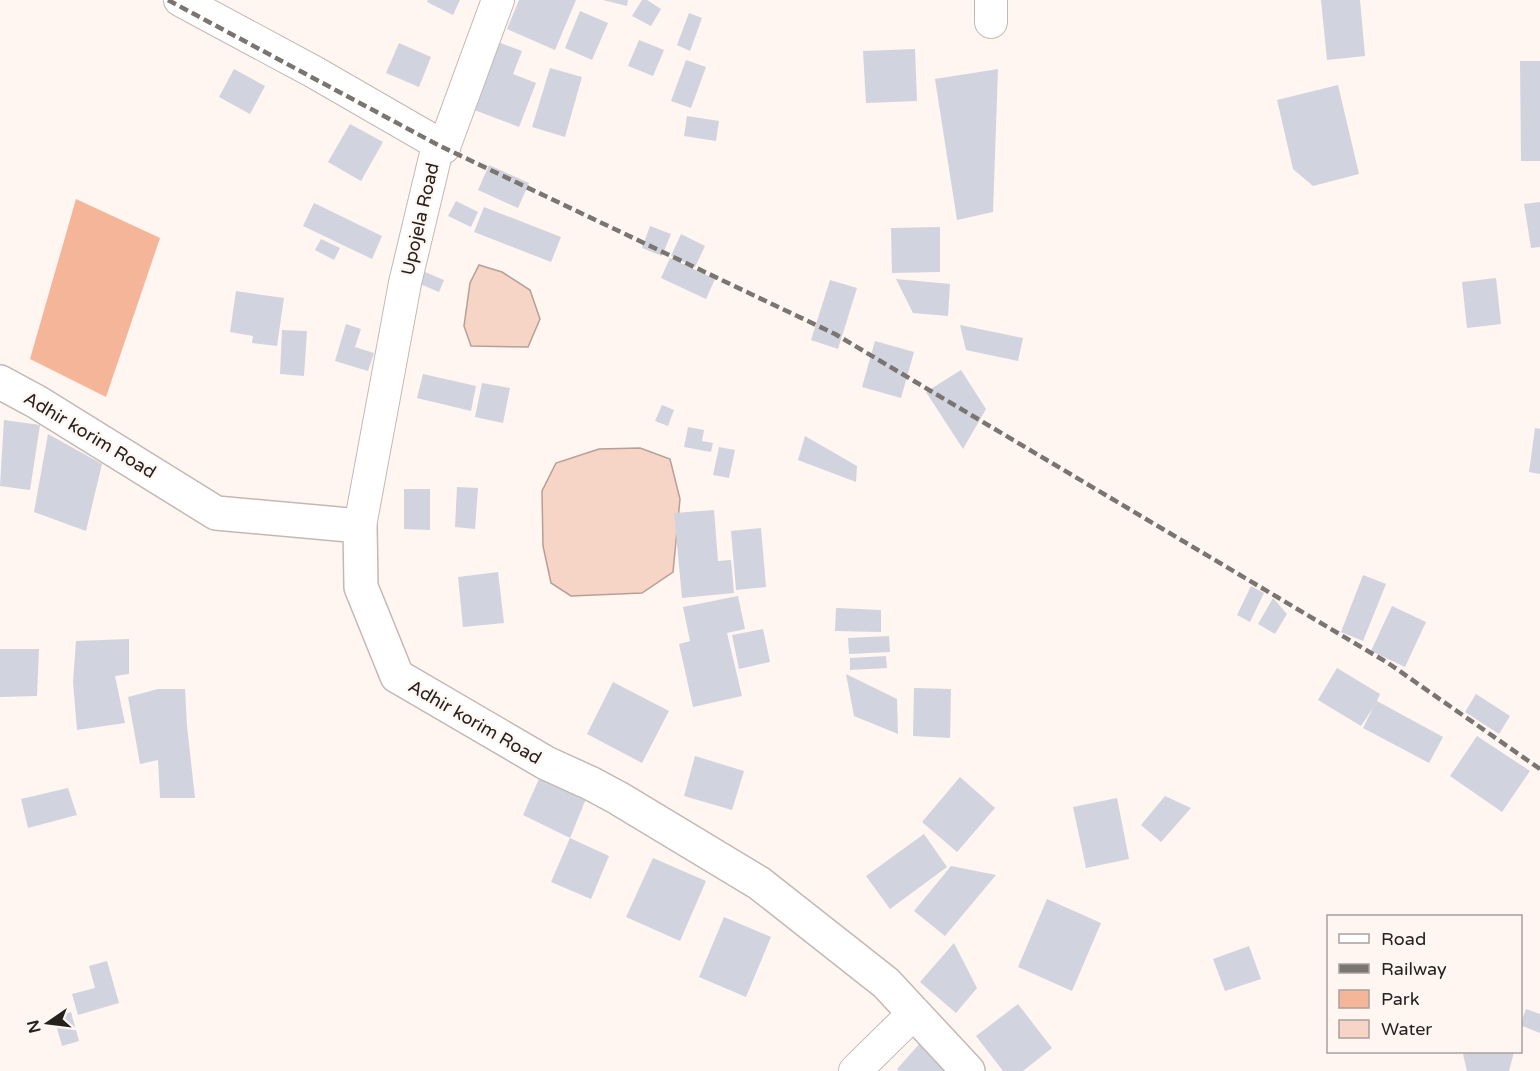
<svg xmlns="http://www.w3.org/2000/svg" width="1540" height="1071" viewBox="0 0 1540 1071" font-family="'Varela Round',sans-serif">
	<rect width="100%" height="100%" fill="#fff5f1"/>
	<!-- green -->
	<polygon fill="#f5b599" points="76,199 160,238 106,397 30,359"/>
	<!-- water -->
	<g fill="#f6d5c7" stroke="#b79f95" stroke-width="1.5">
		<polygon points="479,265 502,272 530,290 540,319 528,347 471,346 464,326 470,283"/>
		<polygon points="640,448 670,459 680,499 673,572 642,593 571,596 551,583 543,546 542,491 556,463 599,449"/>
	</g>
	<!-- building -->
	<g fill="#d1d4de">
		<polygon points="428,0 460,0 453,15 427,2"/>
		<polygon points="519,0 576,0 555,50 507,29"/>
		<polygon points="603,0 628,0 627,6"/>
		<polygon points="642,0 647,0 661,9 651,26 632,16"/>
		<polygon points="1321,0 1360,0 1365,56 1327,60"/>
		<polygon points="580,11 608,23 592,60 565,48"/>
		<polygon points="689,13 702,18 690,51 677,45"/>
		<polygon points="639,40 664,50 653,76 628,66"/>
		<polygon points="495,41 522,51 513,74 536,83 519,127 469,108"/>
		<polygon points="399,43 431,57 419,87 386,73"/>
		<polygon points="915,49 917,101 866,103 863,51"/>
		<polygon points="686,60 706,67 691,108 671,101"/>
		<polygon points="1520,61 1540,61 1540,161 1521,161"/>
		<polygon points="550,68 582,77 565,137 532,127"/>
		<polygon points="234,69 265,86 250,114 219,97"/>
		<polygon points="998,69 993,212 957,220 935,79"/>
		<polygon points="1338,85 1359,174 1313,186 1293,169 1277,100"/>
		<polygon points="687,116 719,121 716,141 684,136"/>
		<polygon points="350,124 383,142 361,181 328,162"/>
		<polygon points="489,165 529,183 518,208 478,190"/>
		<polygon points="456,201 478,212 471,227 448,216"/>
		<polygon points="1540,202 1540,247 1531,248 1524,204"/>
		<polygon points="314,203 382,236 372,259 303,226"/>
		<polygon points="484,207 561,237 551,262 474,232"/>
		<polygon points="650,226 671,234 662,256 642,248"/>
		<polygon points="940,227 940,272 892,273 891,228"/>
		<polygon points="681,234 705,246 695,267 671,256"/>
		<polygon points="321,239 340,248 334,260 315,250"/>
		<polygon points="670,258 715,279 706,299 661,278"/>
		<polygon points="425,272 444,280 439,292 420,284"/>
		<polygon points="1496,278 1501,324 1467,328 1462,282"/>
		<polygon points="896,279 950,284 948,316 913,313"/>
		<polygon points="830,280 857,288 838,349 811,340"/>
		<polygon points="236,291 284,298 277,346 252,343 253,336 230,332"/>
		<polygon points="346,324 361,329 355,347 374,353 368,371 335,361"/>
		<polygon points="960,325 1023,338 1018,361 966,350"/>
		<polygon points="282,330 307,331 304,376 280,374"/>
		<polygon points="875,341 914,352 901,398 862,387"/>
		<polygon points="961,370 986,409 963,449 926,392"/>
		<polygon points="423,374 476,386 471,411 417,398"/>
		<polygon points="482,383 510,388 503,423 475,417"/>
		<polygon points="662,405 674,410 668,426 655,421"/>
		<polygon points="4,420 40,425 30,490 0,486"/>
		<polygon points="688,427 704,430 702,441 713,443 711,452 684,447"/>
		<polygon points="1535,428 1540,429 1540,474 1529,472"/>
		<polygon points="48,434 102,464 86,531 34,512"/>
		<polygon points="805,436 857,466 856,482 798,460"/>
		<polygon points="719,447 735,450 729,478 713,475"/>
		<polygon points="457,487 478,488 475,529 455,527"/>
		<polygon points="404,489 430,489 430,530 404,529"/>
		<polygon points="714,510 718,561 731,560 734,593 682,598 674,513"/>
		<polygon points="761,528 766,587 736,590 731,531"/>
		<polygon points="498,572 504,623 463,627 458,577"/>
		<polygon points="1363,575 1386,584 1363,641 1341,632"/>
		<polygon points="1251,586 1264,593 1250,622 1237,615"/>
		<polygon points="738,596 745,629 727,633 742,696 693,707 679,644 690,641 683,607"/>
		<polygon points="1273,598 1287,614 1275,634 1258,624"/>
		<polygon points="1392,606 1426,622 1405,667 1371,651"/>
		<polygon points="836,608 881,610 881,632 835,631"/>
		<polygon points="763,629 770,662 739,669 732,635"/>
		<polygon points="889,636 890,652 849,654 848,638"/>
		<polygon points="129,639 129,674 115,676 125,723 77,730 73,682 76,641"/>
		<polygon points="0,649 39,649 37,696 0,697"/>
		<polygon points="886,656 887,668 850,670 850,658"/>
		<polygon points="1337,668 1380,694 1377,701 1443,737 1429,763 1363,728 1373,708 1361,726 1318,700"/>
		<polygon points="846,674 897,699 898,734 854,716"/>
		<polygon points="613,682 669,711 642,763 587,734"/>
		<polygon points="914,688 951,689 950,738 913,736"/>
		<polygon points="158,689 185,689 187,726 195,798 160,798 158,760 140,764 128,697"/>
		<polygon points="1476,694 1510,716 1499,734 1465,712"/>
		<polygon points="1477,736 1530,771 1502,812 1450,776"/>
		<polygon points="695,756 744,771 732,810 684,796"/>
		<polygon points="546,763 592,784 570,838 523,815"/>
		<polygon points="960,777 995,808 957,852 922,822"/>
		<polygon points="68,788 77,815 28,828 21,799"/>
		<polygon points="1165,796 1191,808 1161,842 1141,825"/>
		<polygon points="1117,798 1129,859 1086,868 1073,807"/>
		<polygon points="924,834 947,867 890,909 866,876"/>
		<polygon points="570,838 609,856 591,899 551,882"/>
		<polygon points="653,858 706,881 680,941 626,917"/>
		<polygon points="951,866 996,875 945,936 914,911"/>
		<polygon points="1047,899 1101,923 1072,991 1018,967"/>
		<polygon points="724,917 771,937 746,997 699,977"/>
		<polygon points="954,943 977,988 956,1013 920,982"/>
		<polygon points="1249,946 1261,979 1225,991 1213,959"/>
		<polygon points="107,961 119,1003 78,1015 72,994 95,988 89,966"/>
		<polygon points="1018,1004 1052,1048 1023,1071 1003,1071 976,1036"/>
		<polygon points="1526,1009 1540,1014 1540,1033 1520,1025"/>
		<polygon points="71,1012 79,1041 62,1046 54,1017"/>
		<polygon points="921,1042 952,1071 899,1071 897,1069"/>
		<polygon points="1473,1052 1514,1052 1509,1071 1467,1071 1463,1054"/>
	</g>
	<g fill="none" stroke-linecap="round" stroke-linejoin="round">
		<defs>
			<g id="minor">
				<polyline points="180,0 314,72 444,147"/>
				<polyline points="991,22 991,0"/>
				<polyline points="444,147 498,0"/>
				<polyline points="360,526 405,283 438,145 444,147"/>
				<polyline points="855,1071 914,1013"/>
			</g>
			<polyline id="secondary" points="0,382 37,402 216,513 360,526 361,587 397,676 546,763 592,784 618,798 759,883 886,983 968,1071"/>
		</defs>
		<!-- minor casing -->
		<use href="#minor" stroke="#c4b8b4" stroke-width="34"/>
		<!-- secondary casing -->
		<use href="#secondary" stroke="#c4b8b4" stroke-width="36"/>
		<!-- minor -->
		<use href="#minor" stroke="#fff" stroke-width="32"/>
		<!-- secondary -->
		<use href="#secondary" stroke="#fff" stroke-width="33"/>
		<!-- rail -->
		<polyline stroke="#7b7572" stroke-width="4.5" stroke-dasharray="9 4.5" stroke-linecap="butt" points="168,0 438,145 835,334 1388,663 1540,769"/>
	</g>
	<g text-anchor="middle" stroke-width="4.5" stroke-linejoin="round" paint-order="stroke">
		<!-- street labels -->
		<g font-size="18" fill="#25211f" stroke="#fff5f1">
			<text transform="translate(420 219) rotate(-77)" y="6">Upojela Road</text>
			<text transform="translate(90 435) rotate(31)" y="6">Adhir korim Road</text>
			<text transform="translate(475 722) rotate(30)" y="6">Adhir korim Road</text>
		</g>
	</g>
	<!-- legend -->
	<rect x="1327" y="915" width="195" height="138" fill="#fff5f1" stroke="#a8a09d" stroke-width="1.5"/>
	<rect x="1339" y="934" width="30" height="9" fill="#ffffff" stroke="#a8a09d" stroke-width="1.5"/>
	<text x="1381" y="945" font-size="18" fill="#25211f">Road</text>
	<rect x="1339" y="964" width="30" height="9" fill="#7b7572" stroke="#a8a09d" stroke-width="1.5"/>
	<text x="1381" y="975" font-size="18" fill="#25211f">Railway</text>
	<rect x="1339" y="990" width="30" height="18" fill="#f5b599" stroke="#a8a09d" stroke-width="1.5"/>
	<text x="1381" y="1005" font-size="18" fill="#25211f">Park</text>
	<rect x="1339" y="1020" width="30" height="18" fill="#f6d5c7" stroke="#a8a09d" stroke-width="1.5"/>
	<text x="1381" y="1035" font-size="18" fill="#25211f">Water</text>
	<!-- north arrow -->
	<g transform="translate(48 1023) rotate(256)" stroke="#fff5f1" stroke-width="4.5" paint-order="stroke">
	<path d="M0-4.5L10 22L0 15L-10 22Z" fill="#25211f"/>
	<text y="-9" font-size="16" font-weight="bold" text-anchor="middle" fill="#25211f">N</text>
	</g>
</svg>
